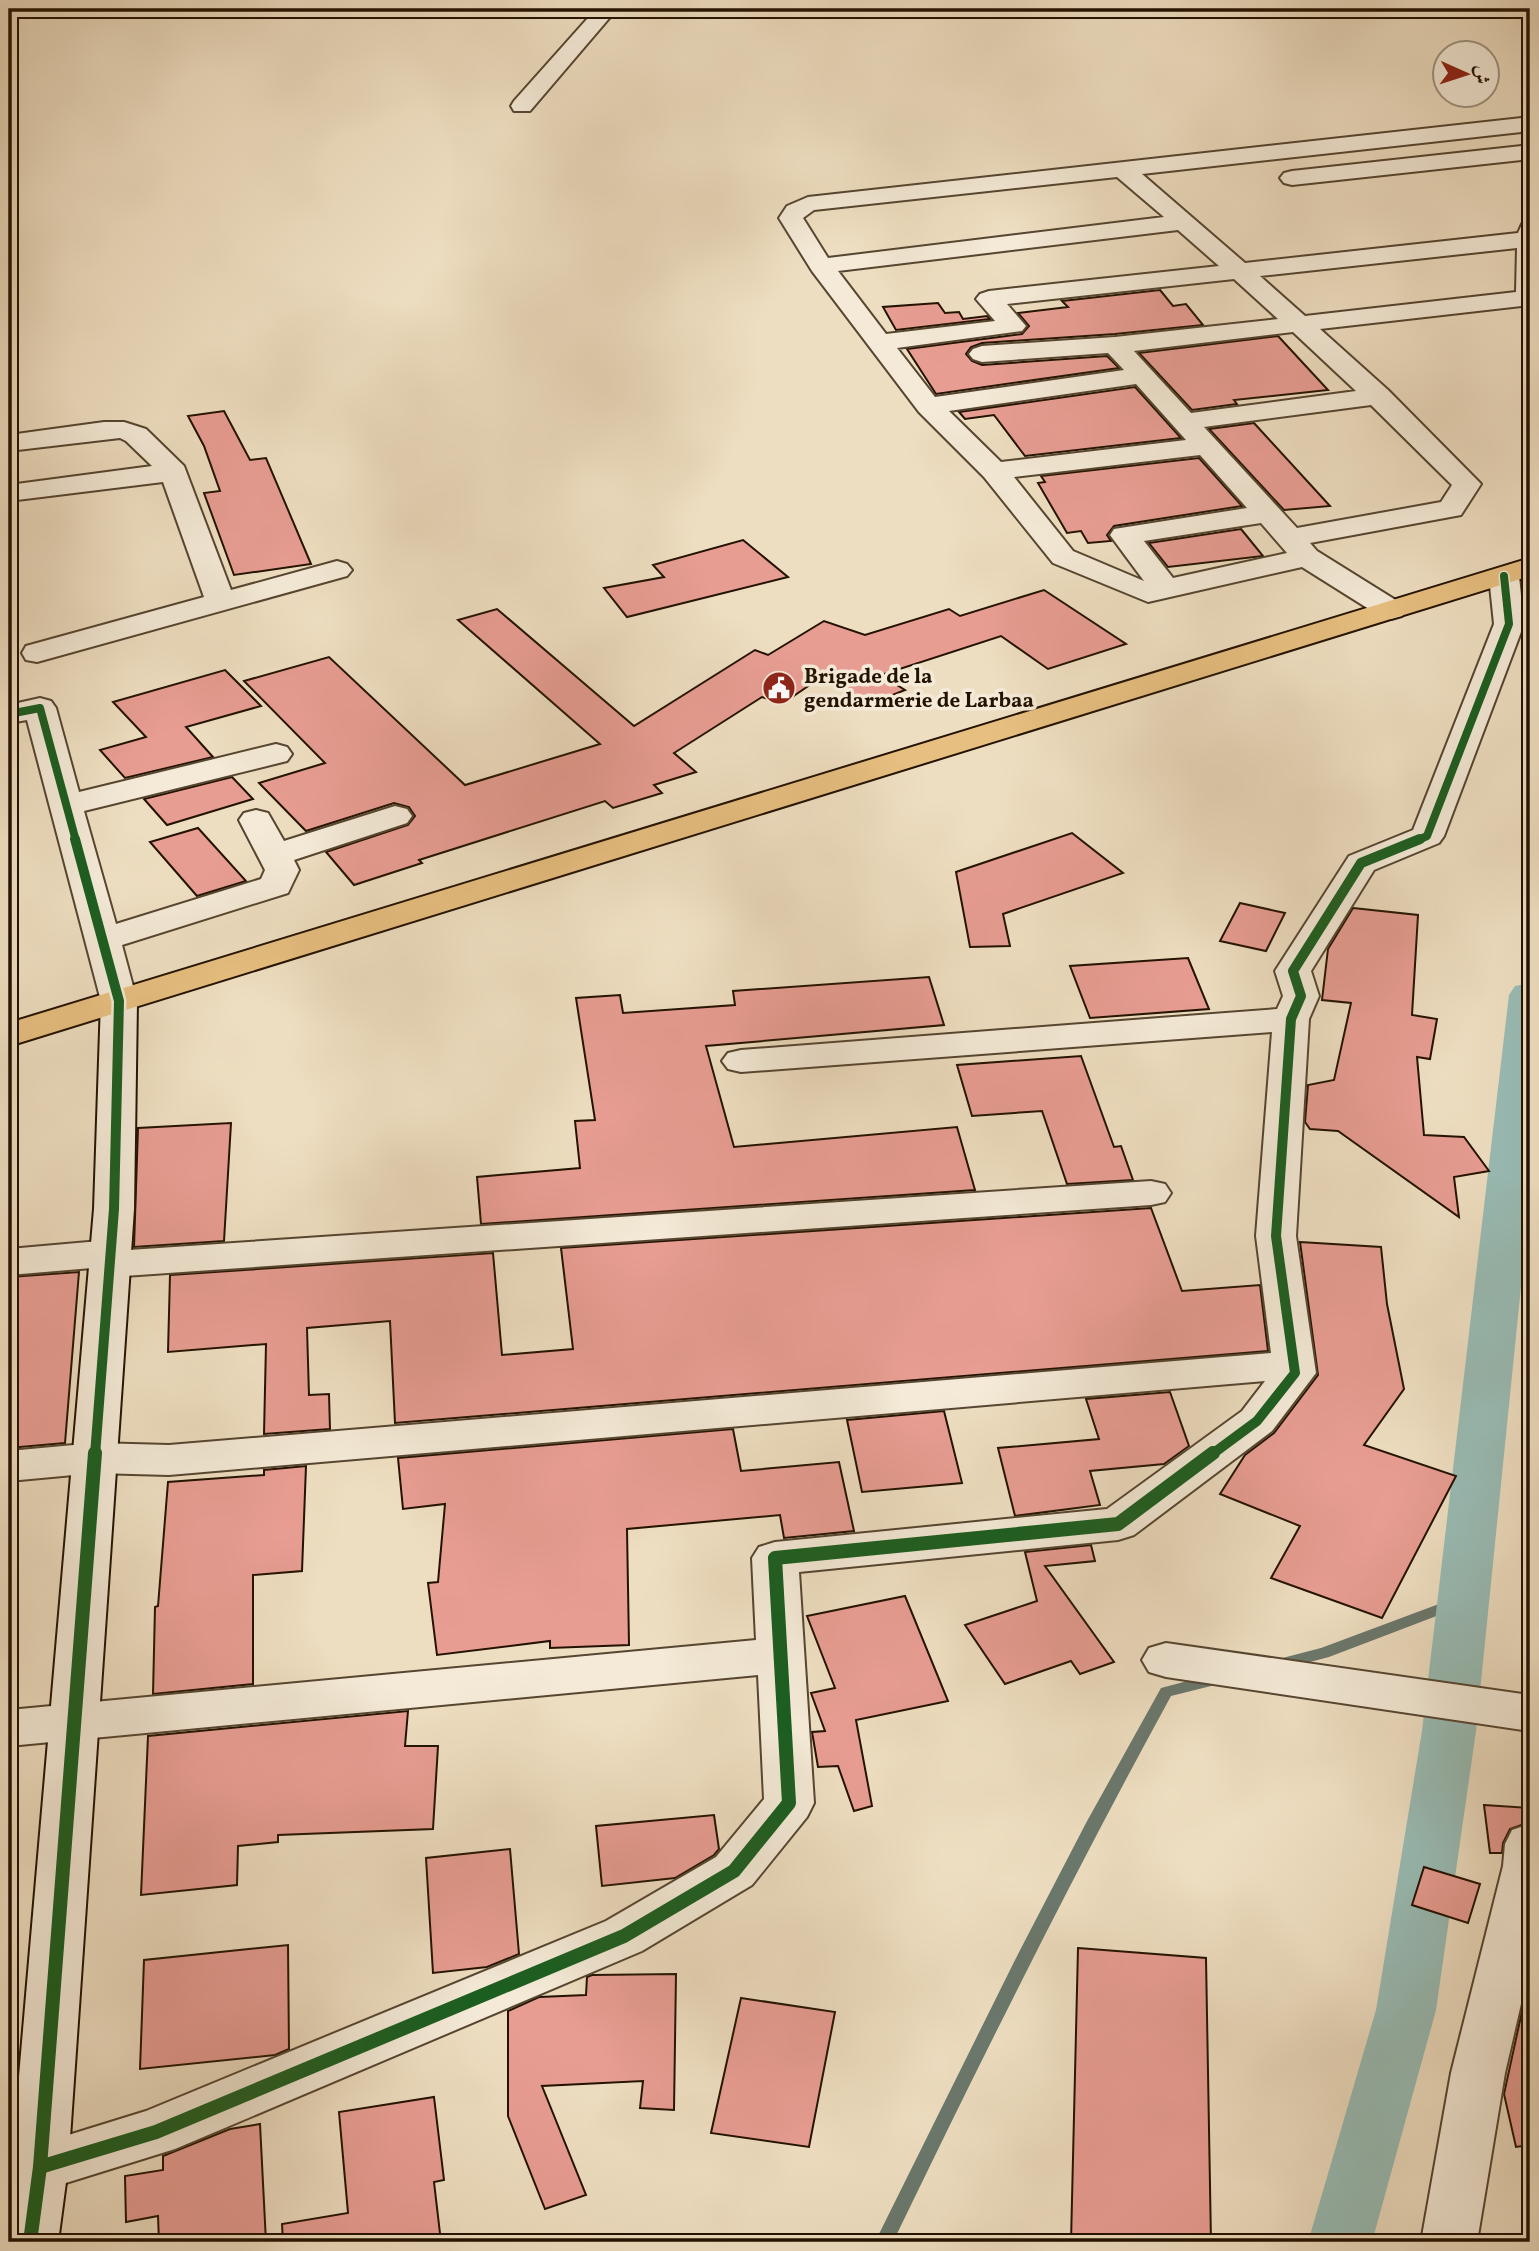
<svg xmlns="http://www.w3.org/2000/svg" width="1539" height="2251" viewBox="0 0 1539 2251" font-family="Vollkorn,Amiri,serif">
	<rect width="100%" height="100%" fill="#eedec1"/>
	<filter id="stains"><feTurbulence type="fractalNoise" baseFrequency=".00286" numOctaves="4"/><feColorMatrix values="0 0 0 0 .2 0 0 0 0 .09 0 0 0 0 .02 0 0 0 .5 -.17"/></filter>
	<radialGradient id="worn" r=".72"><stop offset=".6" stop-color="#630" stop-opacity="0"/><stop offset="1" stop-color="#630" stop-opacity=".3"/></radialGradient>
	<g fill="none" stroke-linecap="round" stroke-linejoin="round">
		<!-- stream -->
		<g fill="#6a786d" fill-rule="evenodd">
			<polygon points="1463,1595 1468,1596 1470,1600 1468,1604 1329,1657 1276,1671 1271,1669 1268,1665 1271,1661 1321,1648"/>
			<path d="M 1218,1673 L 1223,1675 L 1226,1679 L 1223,1683 L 1171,1696 C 1073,1875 982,2058 893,2242 L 875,2242 L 1015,1960 L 1086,1823 L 1161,1688 Z"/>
		</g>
		<!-- canal -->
		<polygon fill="#99bcb5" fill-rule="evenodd" points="1530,983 1530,1198 1476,1731 1436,2010 1372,2242 1308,2242 1376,2010 1422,1731 1509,995 1515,986"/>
	</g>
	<!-- building -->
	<g fill="#e89d93" stroke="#231200" stroke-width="2">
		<polygon points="1160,290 1173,306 1186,304 1203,325 1115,334 982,343 971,347 966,354 972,361 982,365 1107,356 1119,368 936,394 907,349 1022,334 1029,326 1018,313 1068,307 1062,301"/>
		<polygon points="938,303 945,313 959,312 963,319 987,316 990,319 896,330 883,307"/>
		<polygon points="1278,336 1328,390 1234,400 1237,404 1192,410 1139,353"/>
		<polygon points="1135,387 1181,438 1025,456 994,415 965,419 959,412"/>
		<polygon points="224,411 250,460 266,458 311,564 234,575 204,493 220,491 204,446 188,416"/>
		<polygon points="1254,423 1330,506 1284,510 1209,429"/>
		<polygon points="1199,458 1242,506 1114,526 1107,535 1111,541 1088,543 1081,531 1067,533 1038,483 1045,482 1041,476"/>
		<polygon points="1241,529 1263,556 1168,567 1149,543"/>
		<polygon points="743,540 788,577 627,617 604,588 664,577 653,565"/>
		<polygon points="1044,590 1126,644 1048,669 1001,636 881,675 905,690 868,705 823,676 782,704 762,697 674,753 696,772 654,785 662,793 613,808 605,801 419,860 422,863 354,885 326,852 408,825 415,816 409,807 394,803 306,831 259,783 325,763 244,681 329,657 465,785 600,744 458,620 497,609 634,726 755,650 768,655 824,621 865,635 949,609 960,616"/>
		<polygon points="225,670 261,706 186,727 213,757 125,778 100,750 146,737 113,702"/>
		<polygon points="232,777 253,799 167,825 144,799"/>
		<polygon points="198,828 246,881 197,896 150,842"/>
		<polygon points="1072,833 1123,873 1003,914 1010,946 970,947 956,872"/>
		<polygon points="1240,903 1285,913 1266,951 1220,941"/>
		<polygon points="1353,908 1418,915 1412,1015 1437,1019 1430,1059 1417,1057 1424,1135 1464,1137 1489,1171 1454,1177 1459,1217 1338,1131 1310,1129 1305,1122 1308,1085 1334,1080 1351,1003 1322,1000 1328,949"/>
		<polygon points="1188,958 1209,1009 1090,1018 1070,966"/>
		<polygon points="929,977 944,1025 706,1046 734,1147 957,1127 975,1190 481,1224 477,1177 580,1168 575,1121 595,1120 576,998 620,995 623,1013 735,1005 733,991"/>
		<polygon points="1081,1056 1114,1147 1121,1146 1133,1180 1067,1184 1042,1111 972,1116 957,1065"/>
		<polygon points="231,1123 224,1241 134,1247 138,1128"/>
		<polygon points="1151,1208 1182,1291 1260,1285 1268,1351 395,1423 390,1321 307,1328 309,1395 329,1394 330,1429 264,1434 266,1344 168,1352 170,1275 493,1253 502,1355 573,1349 561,1248"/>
		<polygon points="1300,1242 1381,1247 1387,1304 1404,1389 1364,1445 1456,1476 1382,1618 1271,1578 1300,1526 1220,1494 1245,1455 1274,1433 1318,1375"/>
		<polygon points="79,1272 65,1443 9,1448 9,1277"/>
		<polygon points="1170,1392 1189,1446 1164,1464 1090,1471 1100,1505 1015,1516 998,1448 1099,1439 1086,1399"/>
		<polygon points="944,1411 962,1483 862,1492 847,1420"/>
		<polygon points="733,1429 741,1471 839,1462 854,1531 784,1538 780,1515 627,1529 629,1645 550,1648 550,1641 437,1655 428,1583 438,1582 445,1504 403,1509 398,1458"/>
		<polygon points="306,1466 302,1571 253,1575 253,1684 153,1694 155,1607 158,1606 168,1482 264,1475 264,1470"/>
		<polygon points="1091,1545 1095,1561 1045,1566 1114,1662 1080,1674 1071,1661 1005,1684 965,1625 1037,1601 1025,1552"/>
		<polygon points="905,1596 948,1701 856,1720 872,1806 854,1811 838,1766 818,1767 812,1732 825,1731 811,1693 835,1688 807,1616"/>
		<polygon points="408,1711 405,1746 438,1746 433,1829 278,1835 278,1842 238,1846 237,1885 141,1895 148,1736"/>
		<polygon points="1484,1805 1530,1808 1530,1822 1510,1829 1503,1843 1502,1853 1490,1853"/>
		<polygon points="714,1815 719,1849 714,1855 675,1878 602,1886 596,1826"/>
		<polygon points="510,1849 519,1954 487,1967 433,1973 426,1858"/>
		<polygon points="1424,1867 1480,1884 1468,1923 1412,1905"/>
		<polygon points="288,1945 289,2049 275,2055 140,2069 144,1960"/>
		<polygon points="1078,1948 1206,1958 1211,2242 1071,2242"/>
		<polygon points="676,1974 674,2110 640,2108 643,2081 542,2086 586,2195 545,2209 508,2116 508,2011 539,1997 586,1995 587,1977 592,1975"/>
		<polygon points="1529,1979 1530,2145 1516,2147 1504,2094"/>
		<polygon points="741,1998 835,2012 809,2147 711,2133"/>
		<polygon points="434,2097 444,2180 434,2182 441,2242 283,2242 282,2224 348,2213 339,2112"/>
		<polygon points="260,2124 266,2242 159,2242 158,2216 126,2222 125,2176 163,2170 163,2156 230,2129"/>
	</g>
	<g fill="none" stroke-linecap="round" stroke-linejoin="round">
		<defs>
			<g id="street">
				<polygon points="596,9 617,9 530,111 514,111 511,106 514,101"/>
				<path d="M 1530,117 L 1530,131 L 1142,174 L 1245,263 L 1518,233 L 1522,224 L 1530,222 L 1530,305 L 1320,329 L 1388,390 L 1481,484 L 1461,515 L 1310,543 L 1317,551 L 1402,604 L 1406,610 L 1402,616 L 1391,619 L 1380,616 L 1302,567 L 1148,602 L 1053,563 L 984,477 L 919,412 L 812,271 L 779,218 L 787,206 L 808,197 ZM 1117,177 L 1164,217 L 828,258 L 803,218 L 814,210 ZM 1178,230 L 1219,266 L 989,291 L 980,294 L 976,299 L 995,321 L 886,334 L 838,271 ZM 1517,248 L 1516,292 L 1305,316 L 1260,276 ZM 1234,279 L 1278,319 L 1115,337 L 982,346 L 973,349 L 969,354 L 973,359 L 982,362 L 1108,353 L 1124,370 L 935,397 L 897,348 L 1022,331 L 1026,326 L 1007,304 ZM 1293,332 L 1356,391 L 1191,413 L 1134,351 ZM 1136,384 L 1186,440 L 1001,462 L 949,411 ZM 1371,405 L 1452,485 L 1441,502 L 1297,528 L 1204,427 ZM 1200,455 L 1247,508 L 1114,529 L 1110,535 L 1144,581 L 1073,551 L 1014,477 ZM 1261,523 L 1287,553 L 1173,578 L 1144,541 Z"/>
				<polygon points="1530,145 1530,159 1292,185 1284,183 1280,178 1284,173 1292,171"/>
				<polygon points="104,422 124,422 146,429 184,466 231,590 337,561 347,564 352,570 347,576 37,662 26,660 22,653 26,646 204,597 163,482 9,501 9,485 152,466 126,441 120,438 9,451 9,435"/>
				<polygon points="1504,567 1514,570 1519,576 1524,624 1444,836 1439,843 1374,870 1311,971 1319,996 1309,1019 1296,1236 1316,1373 1272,1431 1134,1535 1118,1540 799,1572 814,1803 807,1817 752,1885 642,1951 175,2149 40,2191 20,2184 12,2167 20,2150 146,2111 606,1921 716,1857 764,1799 758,1675 9,1746 9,1710 756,1640 752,1558 759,1547 775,1542 1107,1509 1242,1411 1265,1381 169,1475 95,1473 9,1481 9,1451 95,1443 169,1445 1271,1353 1256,1236 1272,1032 741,1072 728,1069 722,1061 728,1053 741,1050 1277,1009 1283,996 1275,971 1349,856 1413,830 1494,624 1489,576 1494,570"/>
				<polygon points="40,698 51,701 56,708 79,792 276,744 287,747 292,754 287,761 84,811 116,924 261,879 265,870 239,820 244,813 256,810 268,813 284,841 395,806 407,809 412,816 407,823 294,860 299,870 288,893 122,945 137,1001 132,1009 119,1012 106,1009 101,1001 27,720 9,723 9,705"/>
				<polygon points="1151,1181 1165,1184 1171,1193 1165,1202 1151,1205 110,1277 96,1273 92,1268 9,1275 9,1249 111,1240 125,1244 129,1250"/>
				<polygon points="1166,1643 1530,1695 1530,1731 1166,1677 1149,1672 1142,1660 1149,1648"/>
				<polygon points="1530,1824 1530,1965 1505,2073 1477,2242 1421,2242 1451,2073 1503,1866 1505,1844 1512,1830"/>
			</g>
			<polygon id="secondary" points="119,990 132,993 137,1001 134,1209 68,2167 58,2242 9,2242 9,2192 94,1209 101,1001 106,993"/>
			<polygon id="primary" points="1530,558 1530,576 9,1046 9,1023"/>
		</defs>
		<!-- street casing -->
		<use href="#street" stroke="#564530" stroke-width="4"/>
		<!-- secondary casing -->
		<use href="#secondary" stroke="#231200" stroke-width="4"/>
		<!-- primary casing -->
		<use href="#primary" stroke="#231200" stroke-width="4"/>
		<!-- street -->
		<use href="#street" fill="#f4ead7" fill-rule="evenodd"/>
		<!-- secondary -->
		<use href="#secondary" fill="#f4ead7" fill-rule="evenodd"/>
		<!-- primary -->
		<use href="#primary" fill="#e7bf80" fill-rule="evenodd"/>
		<defs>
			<g id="cycleway-far2">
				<polyline points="9,714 40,708 76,841"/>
				<polyline points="1416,841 1427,836 1509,624 1504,576"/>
			</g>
			<g id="cycleway-far1">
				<polyline points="75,839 119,1001 114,1209 95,1455"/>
				<polyline points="1211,1455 1257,1421 1295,1373 1276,1236 1291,1019 1301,996 1293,971 1361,863 1420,839"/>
			</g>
			<g id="cycleway">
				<polyline points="40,2167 156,2132 624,1936 734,1871 789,1803 775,1558 1118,1524 1213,1453"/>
				<polyline points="30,2242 40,2167 95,1453"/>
			</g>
		</defs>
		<!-- cycleway-far2 casing -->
		<use href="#cycleway-far2" stroke="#f4ead7" stroke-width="11"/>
		<!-- cycleway-far1 casing -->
		<use href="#cycleway-far1" stroke="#f4ead7" stroke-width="15"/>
		<!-- cycleway casing -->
		<use href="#cycleway" stroke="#f4ead7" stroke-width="18"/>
		<!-- cycleway-far2 -->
		<use href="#cycleway-far2" stroke="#1b5e20" stroke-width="8"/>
		<!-- cycleway-far1 -->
		<use href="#cycleway-far1" stroke="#1b5e20" stroke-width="10"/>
		<!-- cycleway -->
		<use href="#cycleway" stroke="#1b5e20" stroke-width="14"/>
	</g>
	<!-- icons -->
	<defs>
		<symbol id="civic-disc" viewBox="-11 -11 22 22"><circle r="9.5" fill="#8f2418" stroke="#f4ead7"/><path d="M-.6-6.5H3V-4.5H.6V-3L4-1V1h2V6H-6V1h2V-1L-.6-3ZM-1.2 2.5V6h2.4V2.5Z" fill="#fff"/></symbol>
	</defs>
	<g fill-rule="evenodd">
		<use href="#civic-disc" x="760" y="669" width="38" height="38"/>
	</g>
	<g text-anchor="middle" stroke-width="7" stroke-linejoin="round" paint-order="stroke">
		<!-- poi labels -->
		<g font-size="21" font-weight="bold" fill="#231200" stroke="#f4ead7" text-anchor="start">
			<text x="804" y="683">Brigade de la<tspan x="804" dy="24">gendarmerie de Larbaa</tspan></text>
		</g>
	</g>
	<!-- margin -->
	<rect width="1539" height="2251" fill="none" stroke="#eedec1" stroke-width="35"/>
	<rect x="10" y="10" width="1518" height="2230" fill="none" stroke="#231200" stroke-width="3.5"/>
	<rect x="18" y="18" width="1504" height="2216" fill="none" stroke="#231200" stroke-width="2"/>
	<!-- north arrow -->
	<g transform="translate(1466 74) rotate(93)"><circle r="33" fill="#f4ead7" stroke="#a09481" stroke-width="2"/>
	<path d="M0-5L12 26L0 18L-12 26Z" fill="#8f2418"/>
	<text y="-10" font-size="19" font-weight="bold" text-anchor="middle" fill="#231200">ش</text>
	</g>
	<rect width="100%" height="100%" filter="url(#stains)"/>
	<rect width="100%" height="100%" fill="url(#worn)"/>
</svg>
